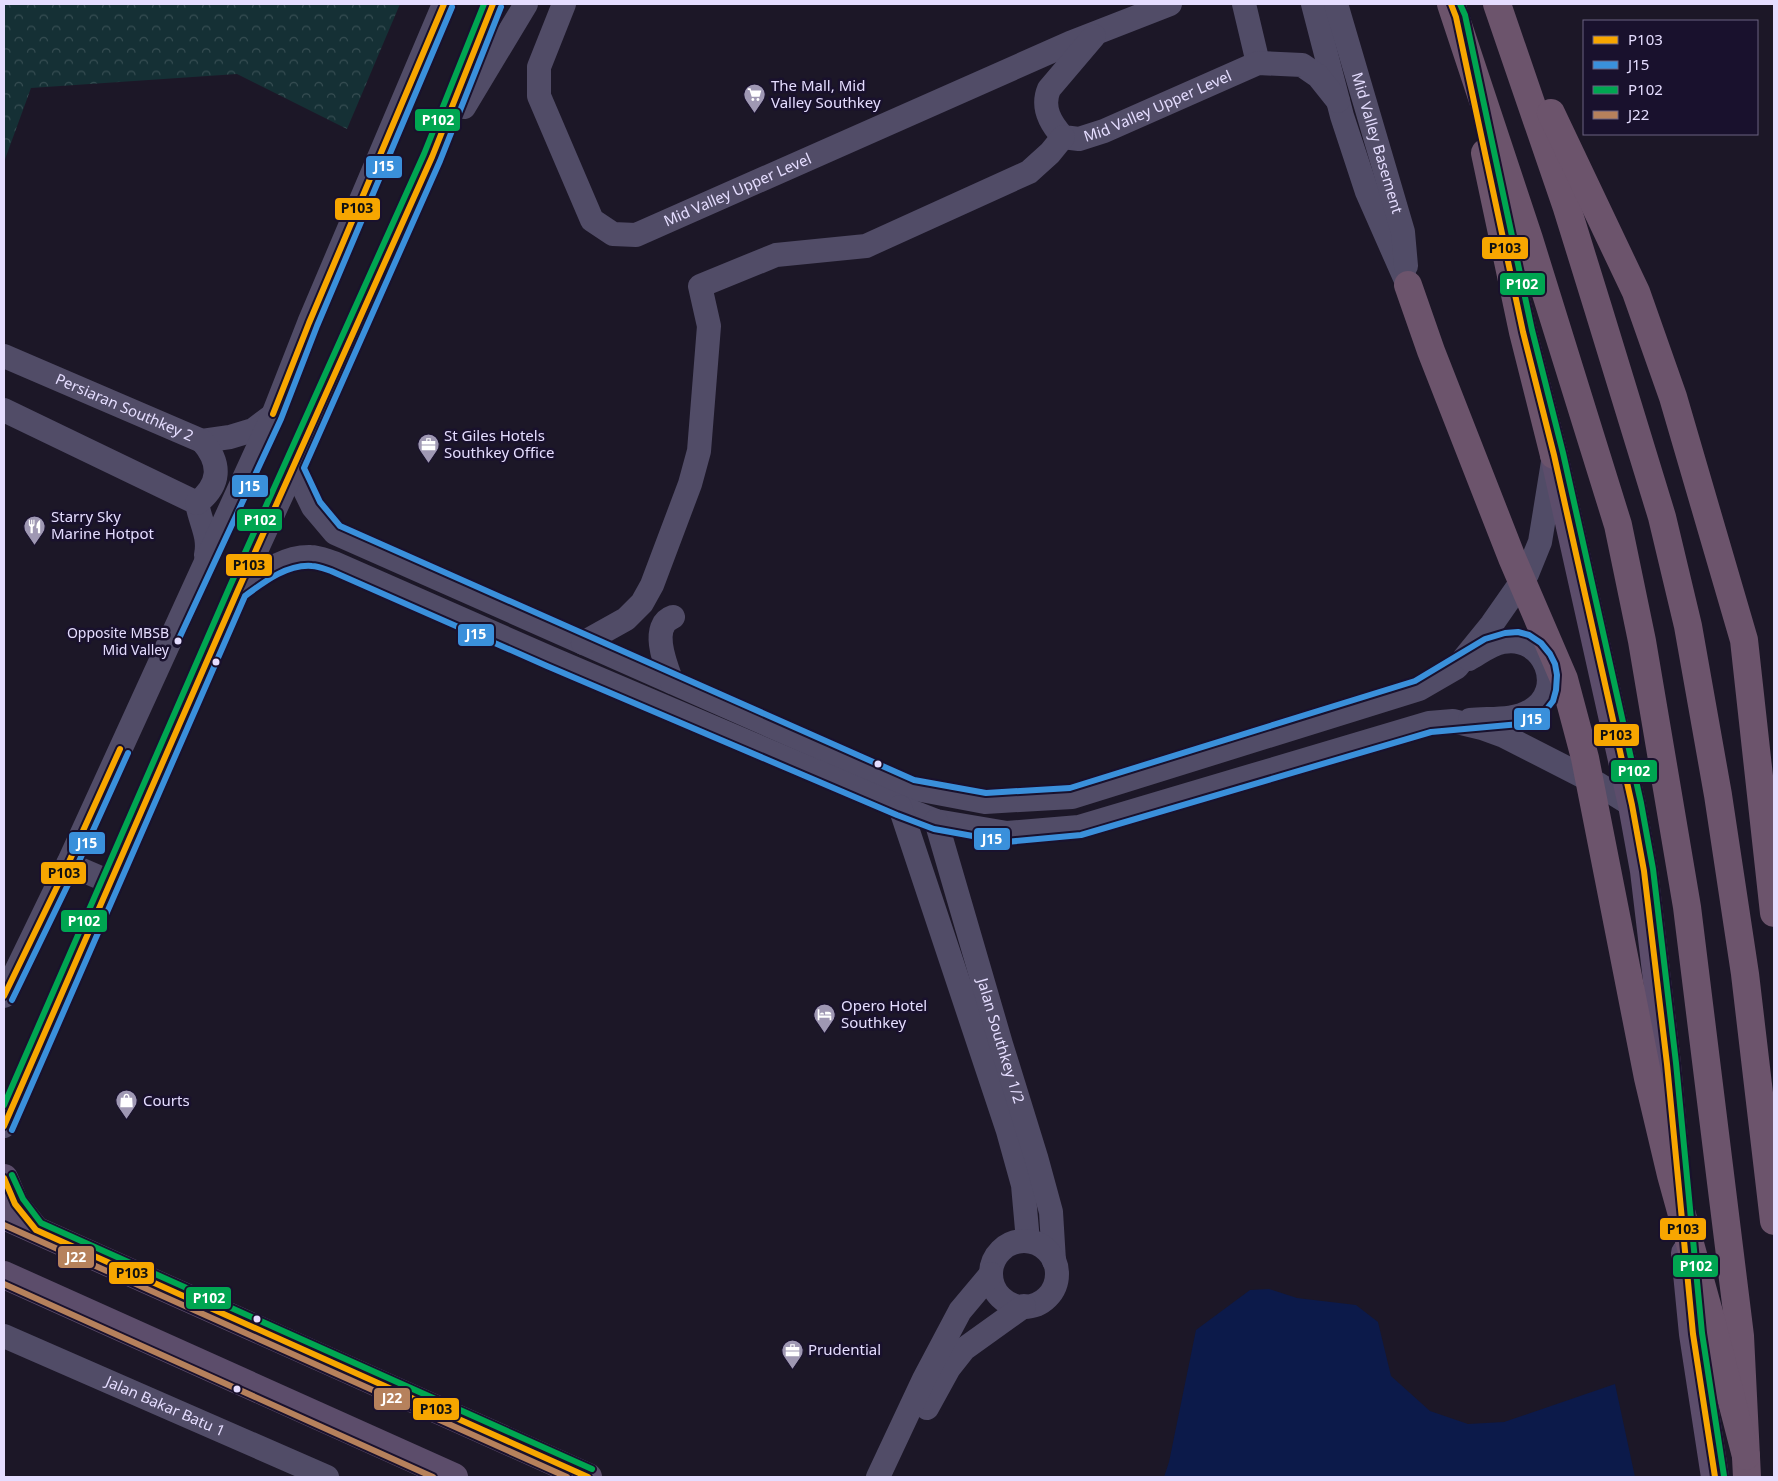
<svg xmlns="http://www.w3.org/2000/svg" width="1778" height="1481" viewBox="0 0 1778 1481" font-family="'Noto Sans',sans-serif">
	<defs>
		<pattern id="forest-crowns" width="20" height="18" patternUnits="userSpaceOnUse" patternTransform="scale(1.25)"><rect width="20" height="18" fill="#153035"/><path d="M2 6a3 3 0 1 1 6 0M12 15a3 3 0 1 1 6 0" fill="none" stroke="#374e53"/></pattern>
	</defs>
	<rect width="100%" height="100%" fill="#1c1727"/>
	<!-- forest -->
	<polygon fill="url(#forest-crowns)" points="4,4 400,4 347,129 237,74 31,88 4,162"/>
	<!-- water -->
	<polygon fill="#0c1a4a" points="1269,1289 1297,1298 1356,1305 1378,1322 1391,1376 1430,1411 1468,1424 1504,1422 1615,1384 1635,1477 1164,1477 1169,1462 1196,1330 1250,1290"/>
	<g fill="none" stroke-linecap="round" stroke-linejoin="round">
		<!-- minor -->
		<g stroke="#514c67" stroke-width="24">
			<path id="s1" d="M 564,4 L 539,67 L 539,96 L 592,220 L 613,234 L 636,235 L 1070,43 L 1170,4"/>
			<polyline points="1244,4 1258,63"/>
			<polyline points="1313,4 1342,116 1367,192 1408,285"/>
			<path id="s2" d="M 1336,4 L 1403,232 L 1406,266"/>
			<path id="s3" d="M 1094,36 L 1049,89 C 1041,108 1051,124 1063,137 L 1079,139 L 1104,131 L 1258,63 L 1302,65 L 1318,76 L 1338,101"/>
			<polyline points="464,107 526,4"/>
			<path id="s4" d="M 4,356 L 202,441 L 230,437 L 253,430 L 273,415"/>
			<path d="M 4,410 L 197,503 C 200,522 210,536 206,555"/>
			<polyline points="294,468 313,507 335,533 911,788 985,802 1072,797 1419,689 1457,667 1492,624 1527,574 1540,542 1553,462"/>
			<path d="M 197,503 C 220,485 222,464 202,441"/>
			<path d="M 238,590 C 260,575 283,556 311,557 C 318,557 327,561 334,563 L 550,658 L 900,807 L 936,821 L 1007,833 L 1079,827 L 1429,723 L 1453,721 L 1482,728 L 1504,736 L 1598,784 L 1632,805"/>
			<polyline points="583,643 626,619 642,603 652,585 690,484 699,451 709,326 700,286 776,255 866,246 1029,172 1050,153 1063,137"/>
			<path d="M 1469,659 C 1480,653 1491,644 1503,642 C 1545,634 1567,691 1530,711 C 1514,721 1489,718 1470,720"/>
			<path d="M 672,682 C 666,666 649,625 673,617"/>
			<polyline points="900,807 1008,1131 1023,1185 1028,1241"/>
			<path id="s5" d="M 936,821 L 1001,1044 L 1036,1157 L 1051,1212 L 1054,1261"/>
			<polyline points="68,864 110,882"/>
			<polyline points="4,996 68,864 273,415 309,323 444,4"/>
			<polyline points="4,1126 238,590 294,468 432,157 493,4"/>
			<circle cx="1024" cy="1274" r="33"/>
			<path id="s6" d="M 4,1336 L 327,1477"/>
			<polyline points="927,1408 949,1368 964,1349 1024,1306"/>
			<polyline points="878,1477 924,1379 960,1311 991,1274"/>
		</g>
		<!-- primary -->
		<g stroke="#5c4d6b" stroke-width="28">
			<polyline points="1554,455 1632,805 1644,871 1667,1064 1676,1161"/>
			<polyline points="4,1178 15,1204 33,1227"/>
			<polyline points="4,1216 588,1477"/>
			<polyline points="1685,1253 1693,1334 1715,1477"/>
			<polyline points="4,1275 454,1477"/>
		</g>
		<!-- motorway -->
		<g stroke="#6c546c" stroke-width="28">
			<polyline points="1451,4 1529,239 1618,525 1642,641 1687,907 1740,1336 1747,1477"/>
			<polyline points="1497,4 1567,208 1598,308 1662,517 1688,626 1718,795 1745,974 1774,1221"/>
			<polyline points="1551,113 1636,292 1673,397 1744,640 1774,913"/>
			<polyline points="1485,153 1523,332 1554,455"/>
		</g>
		<!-- motorway-bridge -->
		<polyline stroke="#6c546c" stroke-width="28" points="1408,285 1431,351 1512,558 1564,679 1585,758 1648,1078 1671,1175 1710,1316 1746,1456"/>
		<defs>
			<g id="bus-1">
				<polyline points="1451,4 1456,17 1523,332 1554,455 1632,805 1644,871 1667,1064 1693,1334 1715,1477"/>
				<polyline points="273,414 309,323 444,4"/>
				<polyline points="4,996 68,864 120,749"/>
				<polyline points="4,1126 238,590 432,157 493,4"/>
				<polyline points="4,1178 15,1204 36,1230 588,1477"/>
			</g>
			<g id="bus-2">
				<polyline points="177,643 281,419 317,326 452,7"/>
				<polyline points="12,1000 76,868 128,753"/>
				<path d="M 12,1130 L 245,596 C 264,582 287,564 312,566 C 318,566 325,569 331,571 L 547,666 L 897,815 L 934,829 L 1006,842 L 1081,835 L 1431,732 L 1520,724 L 1536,718 L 1546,710 L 1553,701 L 1556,690 L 1557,675 L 1555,664 L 1550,654 L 1541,643 L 1529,635 L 1518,632 L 1505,633 L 1485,639 L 1415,681 L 1070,788 L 986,793 L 914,780 L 340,526 L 320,502 L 304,468 L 440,161 L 501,7"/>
			</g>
			<g id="bus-3">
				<polyline points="1460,4 1465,15 1532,330 1563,453 1641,803 1653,869 1676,1063 1702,1333 1724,1476"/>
				<polyline points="4,1105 230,586 424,154 484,4"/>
				<polyline points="12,1175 23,1199 41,1223 592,1469"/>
			</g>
			<g id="bus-4">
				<polyline points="4,1225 567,1477"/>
				<polyline points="4,1284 433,1477"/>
			</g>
		</defs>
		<!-- bus-1 casing -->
		<use href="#bus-1" stroke="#19112d" stroke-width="10"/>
		<!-- bus-2 casing -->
		<use href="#bus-2" stroke="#19112d" stroke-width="10"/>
		<!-- bus-3 casing -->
		<use href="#bus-3" stroke="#19112d" stroke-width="10"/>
		<!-- bus-4 casing -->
		<use href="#bus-4" stroke="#19112d" stroke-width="10"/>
		<!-- bus-1 -->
		<use href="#bus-1" stroke="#f7a600" stroke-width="6"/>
		<!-- bus-2 -->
		<use href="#bus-2" stroke="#3a90db" stroke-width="6"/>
		<!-- bus-3 -->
		<use href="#bus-3" stroke="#00a651" stroke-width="6"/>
		<!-- bus-4 -->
		<use href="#bus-4" stroke="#b6815c" stroke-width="6"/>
	</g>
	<!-- icons -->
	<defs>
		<symbol id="supermarket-pin" viewBox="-11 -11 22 30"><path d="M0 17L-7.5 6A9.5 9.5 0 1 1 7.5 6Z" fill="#9f98b3" stroke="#19112d"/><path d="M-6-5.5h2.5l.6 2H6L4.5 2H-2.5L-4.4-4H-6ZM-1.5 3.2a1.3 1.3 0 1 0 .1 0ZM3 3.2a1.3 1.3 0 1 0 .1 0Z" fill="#fff"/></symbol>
		<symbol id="office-pin" viewBox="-11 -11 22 30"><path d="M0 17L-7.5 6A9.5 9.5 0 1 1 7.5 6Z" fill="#9f98b3" stroke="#19112d"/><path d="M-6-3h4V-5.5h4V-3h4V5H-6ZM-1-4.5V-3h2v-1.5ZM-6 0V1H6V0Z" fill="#fff"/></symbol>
		<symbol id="restaurant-pin" viewBox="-11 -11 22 30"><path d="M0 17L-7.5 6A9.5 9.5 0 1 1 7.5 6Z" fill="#9f98b3" stroke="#19112d"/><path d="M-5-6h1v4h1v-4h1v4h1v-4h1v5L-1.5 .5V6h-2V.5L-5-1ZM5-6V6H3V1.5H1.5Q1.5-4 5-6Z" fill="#fff"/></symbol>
		<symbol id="hotel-pin" viewBox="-11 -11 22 30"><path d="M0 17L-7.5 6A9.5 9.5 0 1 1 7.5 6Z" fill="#9f98b3" stroke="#19112d"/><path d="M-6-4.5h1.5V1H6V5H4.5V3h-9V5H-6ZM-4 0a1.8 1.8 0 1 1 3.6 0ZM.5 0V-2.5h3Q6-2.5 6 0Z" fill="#fff"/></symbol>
		<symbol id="shop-pin" viewBox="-11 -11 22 30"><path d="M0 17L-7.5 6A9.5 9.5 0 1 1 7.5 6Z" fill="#9f98b3" stroke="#19112d"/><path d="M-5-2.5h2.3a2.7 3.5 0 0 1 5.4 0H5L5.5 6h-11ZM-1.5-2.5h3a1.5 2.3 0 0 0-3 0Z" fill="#fff"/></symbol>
	</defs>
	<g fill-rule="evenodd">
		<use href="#supermarket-pin" x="742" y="82" width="25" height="34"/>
		<use href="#office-pin" x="416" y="432" width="25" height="34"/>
		<use href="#restaurant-pin" x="22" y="514" width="25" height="34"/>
		<use href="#hotel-pin" x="812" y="1002" width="25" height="34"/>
		<use href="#shop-pin" x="114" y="1088" width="25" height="34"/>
		<use href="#office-pin" x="780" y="1338" width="25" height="34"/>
	</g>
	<!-- markers -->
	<g fill="#e5ddff" stroke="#19112d" stroke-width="2">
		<circle cx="178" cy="641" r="4.5"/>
		<circle cx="216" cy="662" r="4.5"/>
		<circle cx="878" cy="764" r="4.5"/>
		<circle cx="257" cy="1319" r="4.5"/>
		<circle cx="237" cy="1389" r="4.5"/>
	</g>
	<g text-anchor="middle" stroke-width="5" stroke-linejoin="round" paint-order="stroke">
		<!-- bus labels -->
		<g font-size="14" fill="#e5ddff" stroke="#19112d" text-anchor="end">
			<text x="169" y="638">Opposite MBSB<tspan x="169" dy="17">Mid Valley</tspan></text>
		</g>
		<!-- poi labels -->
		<g font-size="15" fill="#e5ddff" stroke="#19112d" text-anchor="start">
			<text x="771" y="91">The Mall, Mid<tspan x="771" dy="17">Valley Southkey</tspan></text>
			<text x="444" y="441">St Giles Hotels<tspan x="444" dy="17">Southkey Office</tspan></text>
			<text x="51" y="522">Starry Sky<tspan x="51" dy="17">Marine Hotpot</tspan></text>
			<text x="841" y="1011">Opero Hotel<tspan x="841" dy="17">Southkey</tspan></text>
			<text x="143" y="1106">Courts</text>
			<text x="808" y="1355">Prudential</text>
		</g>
		<!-- street labels -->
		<g font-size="15" fill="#e5ddff" stroke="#19112d">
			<text dy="5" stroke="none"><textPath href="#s3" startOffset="224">Mid Valley Upper Level</textPath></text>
			<text dy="5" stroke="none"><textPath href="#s2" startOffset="145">Mid Valley Basement</textPath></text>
			<text dy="5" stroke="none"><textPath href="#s1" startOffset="391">Mid Valley Upper Level</textPath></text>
			<text dy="5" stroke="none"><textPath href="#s4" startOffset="131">Persiaran Southkey 2</textPath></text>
			<text dy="5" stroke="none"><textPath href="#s5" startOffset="229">Jalan Southkey 1/2</textPath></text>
			<text dy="5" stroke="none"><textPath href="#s6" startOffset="176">Jalan Bakar Batu 1</textPath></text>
		</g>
	</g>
	<g stroke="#19112d" stroke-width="2">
		<rect x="414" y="108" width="47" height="24" rx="5" fill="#00a651"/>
		<rect x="365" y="155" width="38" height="24" rx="5" fill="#3a90db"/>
		<rect x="334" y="197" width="47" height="24" rx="5" fill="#f7a600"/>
		<rect x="1481" y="236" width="48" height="24" rx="5" fill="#f7a600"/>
		<rect x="1499" y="272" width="47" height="24" rx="5" fill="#00a651"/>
		<rect x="231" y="474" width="38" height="24" rx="5" fill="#3a90db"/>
		<rect x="236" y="508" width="47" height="24" rx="5" fill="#00a651"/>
		<rect x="225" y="553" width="48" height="24" rx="5" fill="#f7a600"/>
		<rect x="457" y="623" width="38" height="24" rx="5" fill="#3a90db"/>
		<rect x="1513" y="707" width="38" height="24" rx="5" fill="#3a90db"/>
		<rect x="1593" y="723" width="47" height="24" rx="5" fill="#f7a600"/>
		<rect x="1610" y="759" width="48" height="24" rx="5" fill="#00a651"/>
		<rect x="973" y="827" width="38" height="24" rx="5" fill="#3a90db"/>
		<rect x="68" y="831" width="38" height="24" rx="5" fill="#3a90db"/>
		<rect x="40" y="861" width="47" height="24" rx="5" fill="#f7a600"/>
		<rect x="60" y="909" width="48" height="24" rx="5" fill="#00a651"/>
		<rect x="1659" y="1217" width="48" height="24" rx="5" fill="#f7a600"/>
		<rect x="57" y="1245" width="38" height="24" rx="5" fill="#b6815c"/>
		<rect x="1672" y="1254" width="47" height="24" rx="5" fill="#00a651"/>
		<rect x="108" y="1261" width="47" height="24" rx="5" fill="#f7a600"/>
		<rect x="185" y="1286" width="47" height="24" rx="5" fill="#00a651"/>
		<rect x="373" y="1387" width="38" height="24" rx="5" fill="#b6815c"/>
		<rect x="412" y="1397" width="48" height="24" rx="5" fill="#f7a600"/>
	</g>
	<g font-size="14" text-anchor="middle" font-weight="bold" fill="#fff">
		<text x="438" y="125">P102</text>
		<text x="384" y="171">J15</text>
		<text x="1522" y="289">P102</text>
		<text x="250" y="491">J15</text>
		<text x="260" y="525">P102</text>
		<text x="476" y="639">J15</text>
		<text x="1532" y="724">J15</text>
		<text x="1634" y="776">P102</text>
		<text x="992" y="844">J15</text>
		<text x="87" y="848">J15</text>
		<text x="84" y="926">P102</text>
		<text x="76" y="1262">J22</text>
		<text x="1696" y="1271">P102</text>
		<text x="209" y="1303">P102</text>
		<text x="392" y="1403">J22</text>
	</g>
	<g font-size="14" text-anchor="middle" font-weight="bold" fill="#111">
		<text x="357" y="213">P103</text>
		<text x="1505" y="253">P103</text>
		<text x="249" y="570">P103</text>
		<text x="1616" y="740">P103</text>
		<text x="64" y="878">P103</text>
		<text x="1683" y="1234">P103</text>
		<text x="132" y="1278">P103</text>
		<text x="436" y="1414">P103</text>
	</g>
	<!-- border -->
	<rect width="1778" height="1481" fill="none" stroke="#e5ddff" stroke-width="10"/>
	<!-- legend -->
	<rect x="1583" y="20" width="175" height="115" fill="#19112d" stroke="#6b6381"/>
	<rect x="1593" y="36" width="25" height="8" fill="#f7a600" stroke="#6b6381"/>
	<text x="1628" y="45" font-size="15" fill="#e5ddff">P103</text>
	<rect x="1593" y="61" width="25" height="8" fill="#3a90db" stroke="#6b6381"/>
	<text x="1628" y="70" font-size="15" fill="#e5ddff">J15</text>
	<rect x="1593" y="86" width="25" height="8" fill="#00a651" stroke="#6b6381"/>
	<text x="1628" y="95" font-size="15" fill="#e5ddff">P102</text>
	<rect x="1593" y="111" width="25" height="8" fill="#b6815c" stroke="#6b6381"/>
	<text x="1628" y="120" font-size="15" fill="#e5ddff">J22</text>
</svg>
